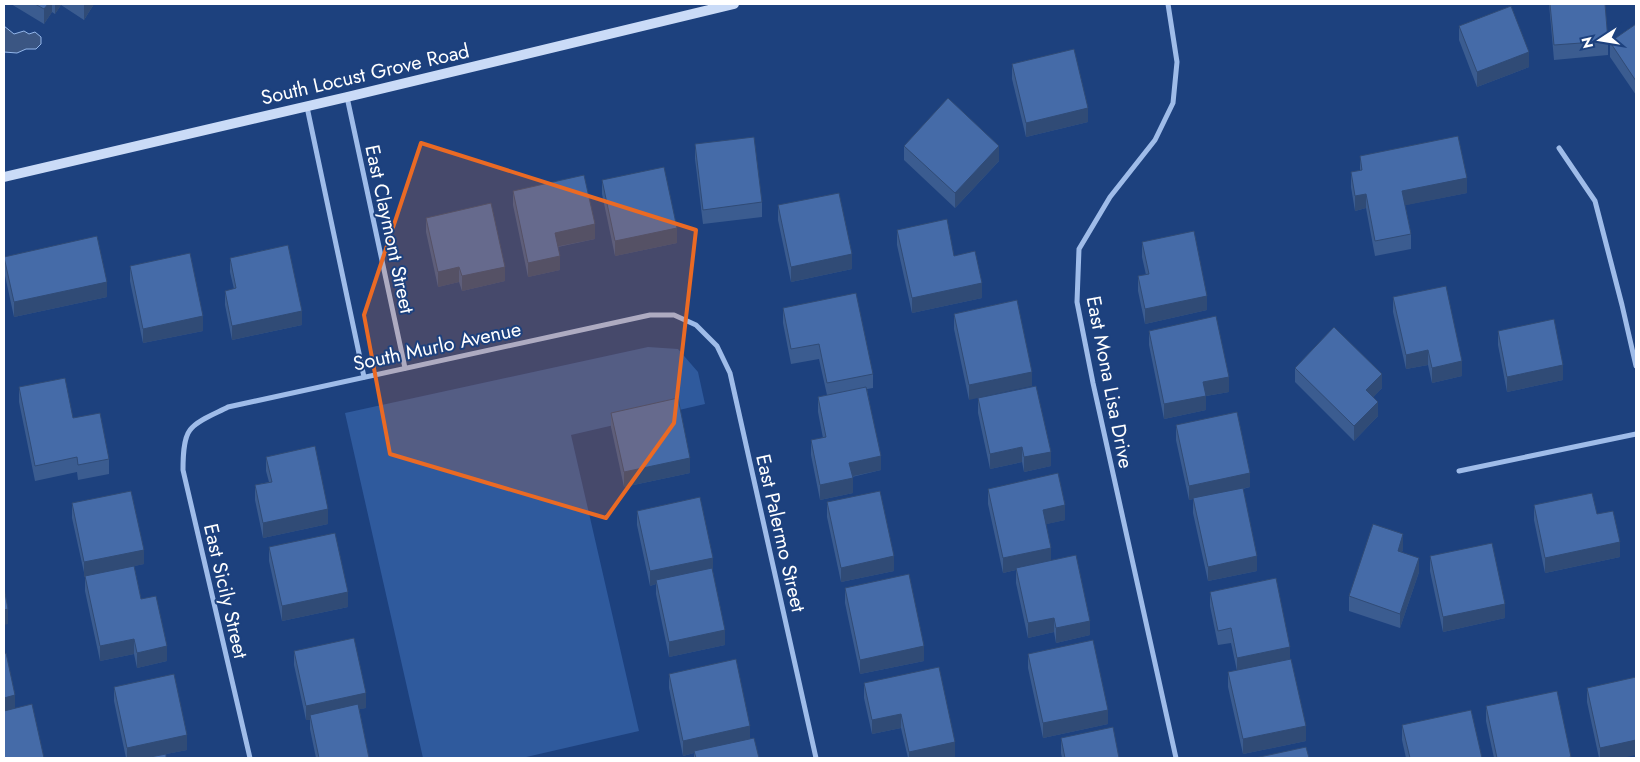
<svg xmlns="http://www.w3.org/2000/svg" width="1640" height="762" viewBox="0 0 1640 762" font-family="Jost,sans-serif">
	<rect width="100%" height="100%" fill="#1d417e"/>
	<!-- green -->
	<polygon fill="#2f5a9d" points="648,347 678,349 698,372 705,404 571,435 639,731 522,758 423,758 345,413"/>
	<!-- water -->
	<polygon fill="#3b5683" stroke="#93b6ea" points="4,26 14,34 24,31 29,34 35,32 41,37 41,44 36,49 26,49 17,53 4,52"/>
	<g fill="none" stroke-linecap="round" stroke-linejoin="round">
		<!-- minor -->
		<g stroke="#9fbce9" stroke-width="5">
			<polyline points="1168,4 1177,62 1173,103 1155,140 1110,197 1079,249 1077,302 1093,383 1176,758"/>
			<polyline points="347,97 405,368"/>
			<polyline points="307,107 364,377"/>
			<polyline points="1559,148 1595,201 1622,305 1636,366"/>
			<polyline points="1459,471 1636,434"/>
			<path d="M 250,758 L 183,470 C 183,459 183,439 190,430 C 197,420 217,413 228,407 L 650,315 L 674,315 L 696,325 L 717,346 L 730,373 L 816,758"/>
		</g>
		<!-- secondary -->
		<polyline stroke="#cadbf7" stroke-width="10" points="4,177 347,97 734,4"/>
	</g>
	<!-- wall -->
	<g fill="#3b5c90">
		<polygon points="11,4 94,4 84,20 61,5 55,14 52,12 44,24"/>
		<polygon points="1549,4 1605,4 1608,41 1608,55 1554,60"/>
		<polygon points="1636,24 1636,95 1610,57 1610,42"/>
		<polygon points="1459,26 1529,67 1477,87 1459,40"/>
		<polygon points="1012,64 1088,122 1026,137 1012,79"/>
		<polygon points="695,144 762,202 762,217 703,224 695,159"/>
		<polygon points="904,146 999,161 955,208 904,160"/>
		<polygon points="1360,156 1467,193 1405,205 1411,234 1411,249 1375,256 1366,208 1355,211 1351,187 1351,172 1360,171"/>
		<polygon points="602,180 677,243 615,256 602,194"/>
		<polygon points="513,191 595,239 558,247 560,270 528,277 513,205"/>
		<polygon points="778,205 852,269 791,282 778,220"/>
		<polygon points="426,218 505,281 462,291 459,282 438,287 426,232"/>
		<polygon points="897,230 954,256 982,298 912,313 897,245"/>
		<polygon points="1142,242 1207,310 1145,324 1138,291 1138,276 1146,275 1142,257"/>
		<polygon points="4,257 107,297 14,317 4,271"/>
		<polygon points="230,258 302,325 232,340 225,305 225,291 234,289 230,272"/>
		<polygon points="130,266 203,331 143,343 130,281"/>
		<polygon points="1393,297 1462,376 1432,383 1428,365 1406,369 1393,312"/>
		<polygon points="1017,300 969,400 954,329 954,314"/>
		<polygon points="783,308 873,374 873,388 867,389 881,470 852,477 853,493 820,500 811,455 811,440 823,438 818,412 818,397 827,395 819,359 791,364 783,323"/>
		<polygon points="1149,331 1229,392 1206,396 1206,410 1164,419 1149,345"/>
		<polygon points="1498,331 1563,380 1507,392 1498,345"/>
		<polygon points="1295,368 1382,388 1373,397 1378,416 1354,441 1295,382"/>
		<polygon points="19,387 73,418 109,459 109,474 78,480 77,472 35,481 19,402"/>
		<polygon points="978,398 1051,466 1024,472 1022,462 990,469 978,413"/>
		<polygon points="611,413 690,473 624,487 611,427"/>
		<polygon points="1176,425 1250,487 1243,489 1257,571 1208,581 1193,513 1193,499 1189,500 1176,440"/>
		<polygon points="266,457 328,524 263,538 255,500 255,485 269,482 266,471"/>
		<polygon points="988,489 1065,520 1046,524 1051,561 1090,635 1056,643 1054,632 1028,638 1016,583 1016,570 1003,573 988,504"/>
		<polygon points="827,502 894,571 841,582 827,517"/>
		<polygon points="72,503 144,564 134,566 141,599 167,661 137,668 134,654 100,661 85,591 85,577 72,518"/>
		<polygon points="1534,505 1597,514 1620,557 1545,573 1534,520"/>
		<polygon points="637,511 713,572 725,645 669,657 656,594 656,584 650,586 637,525"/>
		<polygon points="269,547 348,607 282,621 269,561"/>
		<polygon points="1403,549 1402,552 1419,572 1400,628 1349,611 1349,596"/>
		<polygon points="1430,556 1505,618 1443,632 1430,571"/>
		<polygon points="845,588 924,661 860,674 845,603"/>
		<polygon points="1210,592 1290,659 1306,741 1243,754 1228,687 1228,672 1237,671 1231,643 1218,645 1210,606"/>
		<polygon points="294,651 366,708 359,709 369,758 316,758 310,729 310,720 306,720 294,665"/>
		<polygon points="1028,654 1108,724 1043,738 1028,668"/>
		<polygon points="669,674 750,739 759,758 694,758 694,753 683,756 669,688"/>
		<polygon points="864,683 955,757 948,758 908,758 901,728 872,734 864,698"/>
		<polygon points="114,687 187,750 166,754 166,758 126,758 114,701"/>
		<polygon points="1587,688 1622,758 1599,758 1587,702"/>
		<polygon points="1486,706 1571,758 1494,758 1486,721"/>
		<polygon points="1402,725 1482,758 1406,758 1402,740"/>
		<polygon points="1061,738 1119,758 1062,758 1061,753"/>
	</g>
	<!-- shaded-wall -->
	<g fill="#304b76">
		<polygon points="48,4 52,4 52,12 44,24 44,9"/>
		<polygon points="55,4 61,4 61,5 55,14"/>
		<polygon points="85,4 94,4 84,20 84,5"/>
		<polygon points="1529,52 1529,67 1477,87 1477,72"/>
		<polygon points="1088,108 1088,122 1026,137 1026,123"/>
		<polygon points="999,146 999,161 955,208 955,193"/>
		<polygon points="1467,178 1467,193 1402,206 1402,191"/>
		<polygon points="1366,194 1366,208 1355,211 1355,196"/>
		<polygon points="595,224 595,239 555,247 555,233"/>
		<polygon points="677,228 677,243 615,256 615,241"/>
		<polygon points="852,254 852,269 791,282 791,267"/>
		<polygon points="560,256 560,270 528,277 528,263"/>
		<polygon points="459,267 459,282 438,287 438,272"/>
		<polygon points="505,267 505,281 462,291 462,276"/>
		<polygon points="107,282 107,297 14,317 14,302"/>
		<polygon points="982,283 982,298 912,313 912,298"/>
		<polygon points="1207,296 1207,310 1145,324 1145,309"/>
		<polygon points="302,311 302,325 232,340 232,326"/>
		<polygon points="203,316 203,331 143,343 143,329"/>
		<polygon points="1428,350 1428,365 1406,369 1406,355"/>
		<polygon points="1462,361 1462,376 1432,383 1432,368"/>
		<polygon points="1563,365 1563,380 1507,392 1507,377"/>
		<polygon points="1032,372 1032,386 969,400 969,385"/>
		<polygon points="1382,374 1382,388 1366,405 1366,390"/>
		<polygon points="1229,377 1229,392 1206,396 1206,410 1164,419 1164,404 1203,382"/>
		<polygon points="1378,402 1378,416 1354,441 1354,426"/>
		<polygon points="1022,447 1022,462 990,469 990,454"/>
		<polygon points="1051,452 1051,466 1024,472 1024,457"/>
		<polygon points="881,456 881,470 849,477 849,463"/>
		<polygon points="690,458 690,473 624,487 624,472"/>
		<polygon points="1250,473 1250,487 1189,500 1189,486"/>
		<polygon points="853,478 853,493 820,500 820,485"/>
		<polygon points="1065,505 1065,520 1043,525 1043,510"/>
		<polygon points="328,509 328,524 263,538 263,523"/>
		<polygon points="1403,534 1403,549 1398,565 1398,551"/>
		<polygon points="1620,542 1620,557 1545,573 1545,558"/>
		<polygon points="1051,548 1051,562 1003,573 1003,558"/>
		<polygon points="144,550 144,564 84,577 84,562"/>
		<polygon points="894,556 894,571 841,582 841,568"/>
		<polygon points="1257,556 1257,571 1208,581 1208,567"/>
		<polygon points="713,558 713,572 656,580 656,584 650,586 650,571"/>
		<polygon points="1419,558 1419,572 1400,628 1400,614"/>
		<polygon points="348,592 348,607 282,621 282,606"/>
		<polygon points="1505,604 1505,618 1443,632 1443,617"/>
		<polygon points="8,609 8,624 4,625 4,610"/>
		<polygon points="1054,618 1054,632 1028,638 1028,623"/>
		<polygon points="1090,621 1090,635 1056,643 1056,628"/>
		<polygon points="725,630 725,645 669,657 669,642"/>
		<polygon points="134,639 134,654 100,661 100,646"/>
		<polygon points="167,646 167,661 137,668 137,653"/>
		<polygon points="924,646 924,661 860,674 860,660"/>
		<polygon points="1290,647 1290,661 1237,672 1237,658"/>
		<polygon points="366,693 366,708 311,719 310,715 310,720 306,720 306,706"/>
		<polygon points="15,695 15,710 4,712 4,698"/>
		<polygon points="1108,710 1108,724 1043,738 1043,723"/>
		<polygon points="901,714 901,728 872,734 872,720"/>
		<polygon points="750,726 750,741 694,751 694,753 683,756 683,741"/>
		<polygon points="1306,726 1306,741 1243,754 1243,739"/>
		<polygon points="187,735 187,750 146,758 127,758 127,748"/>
		<polygon points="1636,740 1636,755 1622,758 1600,758 1600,748"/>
		<polygon points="955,742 955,757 948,758 909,758 909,752"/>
	</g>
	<!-- building -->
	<g fill="#456ba8" stroke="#304b76">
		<polygon points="35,4 48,4 44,9"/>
		<polygon points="1550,4 1605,4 1608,41 1554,45"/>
		<polygon points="1511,6 1529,52 1477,72 1459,26"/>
		<polygon points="1636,24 1636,81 1610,42"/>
		<polygon points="1074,49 1088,108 1026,123 1012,64"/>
		<polygon points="948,98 999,146 955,193 904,146"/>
		<polygon points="1458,136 1467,178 1402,191 1411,234 1375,241 1366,194 1355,196 1351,172 1362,170 1360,156"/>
		<polygon points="754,137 762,202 703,210 695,144"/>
		<polygon points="664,167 677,228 615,241 602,180"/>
		<polygon points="584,175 595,224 555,233 560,256 528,263 513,191"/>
		<polygon points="839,193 852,254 791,267 778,205"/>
		<polygon points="491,203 505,267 462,276 459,267 438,272 426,218"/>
		<polygon points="947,219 954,256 975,251 982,283 912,298 897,230"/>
		<polygon points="1194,231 1207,296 1145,309 1138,276 1149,274 1142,242"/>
		<polygon points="97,236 107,282 14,302 4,257"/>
		<polygon points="288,245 302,311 232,326 225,291 236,288 230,258"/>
		<polygon points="190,253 203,316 143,329 130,266"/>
		<polygon points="1446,286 1462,361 1432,368 1428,350 1406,355 1393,297"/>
		<polygon points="856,293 873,374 827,383 819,344 791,349 783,308"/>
		<polygon points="1017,300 1032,372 969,385 954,314"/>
		<polygon points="1216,316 1229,377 1203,382 1206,396 1164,404 1149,331"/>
		<polygon points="1554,319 1563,365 1507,377 1498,331"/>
		<polygon points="1334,327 1382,374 1366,390 1378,402 1354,426 1295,368"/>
		<polygon points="65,378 73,418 100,413 109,459 78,465 77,457 35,466 19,387"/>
		<polygon points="1036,386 1051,452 1024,457 1022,447 990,454 978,398"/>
		<polygon points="866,387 881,456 849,463 853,478 820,485 811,440 826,437 818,397"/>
		<polygon points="678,398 690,458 624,472 611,413"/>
		<polygon points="1237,412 1250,473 1189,486 1176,425"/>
		<polygon points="315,446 328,509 263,523 255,485 272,482 266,457"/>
		<polygon points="1058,473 1065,505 1043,510 1051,548 1003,558 988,489"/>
		<polygon points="1243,488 1257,556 1208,567 1193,498"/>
		<polygon points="131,491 144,550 84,562 72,503"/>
		<polygon points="880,491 894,556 841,568 827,502"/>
		<polygon points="1592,493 1597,514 1613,511 1620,542 1545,558 1534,505"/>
		<polygon points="700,497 713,558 650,571 637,511"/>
		<polygon points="1373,524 1403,534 1398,551 1419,558 1400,614 1349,596"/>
		<polygon points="335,533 348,592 282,606 269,547"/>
		<polygon points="1492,543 1505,604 1443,617 1430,556"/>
		<polygon points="1076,555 1090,621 1056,628 1054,618 1028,623 1016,568"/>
		<polygon points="134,566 141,599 156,596 167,646 137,653 134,639 100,646 85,576"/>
		<polygon points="712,568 725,630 669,642 656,580"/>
		<polygon points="909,574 924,646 860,660 845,588"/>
		<polygon points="1276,578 1290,647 1237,658 1231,628 1218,631 1210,592"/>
		<polygon points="4,588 8,609 4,610"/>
		<polygon points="354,638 366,693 306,706 294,651"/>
		<polygon points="1093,640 1108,710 1043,723 1028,654"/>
		<polygon points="6,653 15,695 4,698 4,654"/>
		<polygon points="736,659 750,726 683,741 669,674"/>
		<polygon points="1291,659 1306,726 1243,739 1228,672"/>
		<polygon points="939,667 955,742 909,752 901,714 872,720 864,683"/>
		<polygon points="174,674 187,735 127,748 114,687"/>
		<polygon points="1636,677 1636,740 1600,748 1587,688"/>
		<polygon points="1557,691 1571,757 1566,758 1497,758 1486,706"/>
		<polygon points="32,704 44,758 4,758 4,711"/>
		<polygon points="358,704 369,758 319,758 310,715"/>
		<polygon points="1471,710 1482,758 1410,758 1402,725"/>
		<polygon points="1113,727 1119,758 1065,758 1061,738"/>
		<polygon points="754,738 759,758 696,758 694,751"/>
		<polygon points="1306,747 1309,758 1255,758"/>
		<polygon points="166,754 166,758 145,758"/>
	</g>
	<!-- marked area -->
	<path fill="#ea6a24" fill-opacity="0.2" stroke="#ea6a24" stroke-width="4" stroke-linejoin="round" d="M 421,143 L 696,230 L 674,423 L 606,518 L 390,454 L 364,315 Z"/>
	<g text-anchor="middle" stroke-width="4" stroke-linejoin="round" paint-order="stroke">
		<!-- street labels -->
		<g font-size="20" fill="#fff" stroke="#1d417e">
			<text transform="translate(365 74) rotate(-13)" y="7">South Locust Grove Road</text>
			<text transform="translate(390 229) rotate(78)" y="7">East Claymont Street</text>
			<text transform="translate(437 346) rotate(-12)" y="7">South Murlo Avenue</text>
			<text transform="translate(1110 382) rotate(79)" y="7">East Mona Lisa Drive</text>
			<text transform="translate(781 533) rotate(77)" y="7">East Palermo Street</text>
			<text transform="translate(226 591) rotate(77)" y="7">East Sicily Street</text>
		</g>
	</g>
	<!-- border -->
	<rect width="1640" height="762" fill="none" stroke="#ffffff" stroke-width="10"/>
	<!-- north arrow -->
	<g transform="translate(1600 40) rotate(258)" stroke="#1d417e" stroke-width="4" paint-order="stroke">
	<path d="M0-4L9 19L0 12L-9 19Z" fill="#ffffff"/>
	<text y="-8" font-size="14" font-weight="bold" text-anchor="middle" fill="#ffffff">N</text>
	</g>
</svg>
